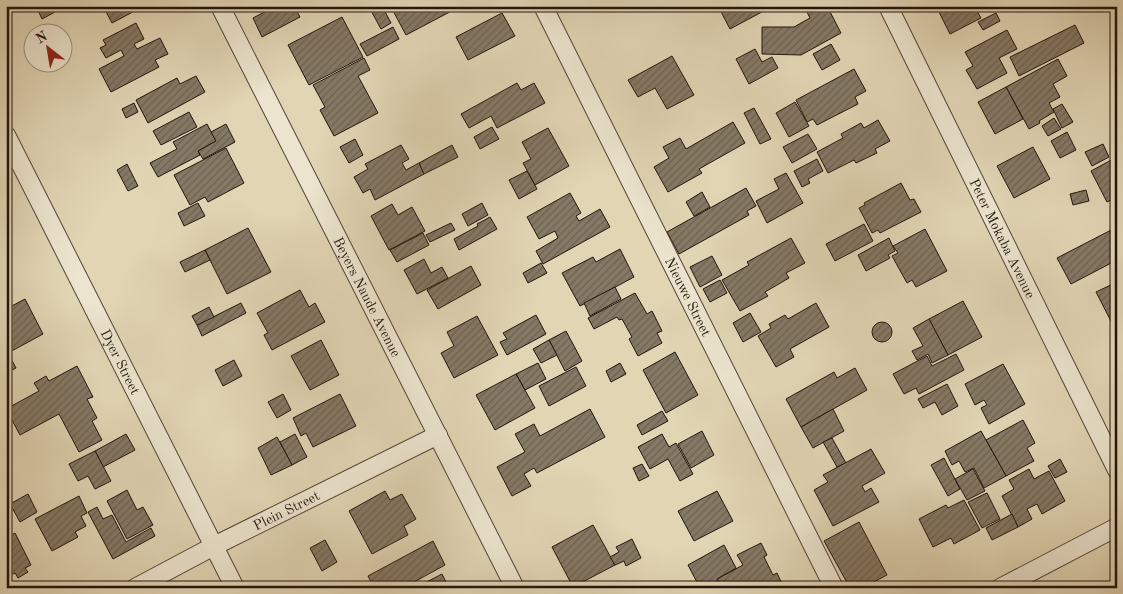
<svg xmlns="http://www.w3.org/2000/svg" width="1123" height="594" viewBox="0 0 1123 594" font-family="'Old Standard TT',serif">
	<defs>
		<pattern id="building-hatch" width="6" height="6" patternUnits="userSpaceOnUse" patternTransform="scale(1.25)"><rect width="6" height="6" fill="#857965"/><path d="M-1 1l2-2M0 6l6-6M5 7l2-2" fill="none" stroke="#6c6252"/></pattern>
	</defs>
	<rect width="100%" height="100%" fill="#e1d5b4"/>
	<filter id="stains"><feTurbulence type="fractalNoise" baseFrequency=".004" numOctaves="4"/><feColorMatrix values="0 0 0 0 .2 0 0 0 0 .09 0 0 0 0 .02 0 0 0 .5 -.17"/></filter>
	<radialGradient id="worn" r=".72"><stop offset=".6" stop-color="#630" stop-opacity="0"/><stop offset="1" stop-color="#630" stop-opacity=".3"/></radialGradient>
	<!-- building -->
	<g fill="url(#building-hatch)" stroke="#22150f">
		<polygon points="36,6 52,6 55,12 42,19"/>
		<polygon points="103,6 144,6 112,23"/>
		<polygon points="276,6 294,6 300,17 262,37 253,18"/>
		<polygon points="372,6 382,6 391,23 381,29 369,7"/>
		<polygon points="393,6 461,6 406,35 391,7"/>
		<polygon points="718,6 773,6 730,29"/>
		<polygon points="804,6 827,6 841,33 801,55 762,54 762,27 794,27 810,18"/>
		<polygon points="936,6 974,6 981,18 950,34"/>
		<polygon points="502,13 515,36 468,60 456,37"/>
		<polygon points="996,13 1000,21 983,30 978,22"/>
		<polygon points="342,17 363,57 309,85 288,45"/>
		<polygon points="136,23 144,39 134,44 137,49 160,38 168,54 155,60 159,67 111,92 99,69 124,56 121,50 106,58 100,48 106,45 103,40"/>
		<polygon points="1075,25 1084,43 1019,76 1010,57"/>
		<polygon points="393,27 399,39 367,56 360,44"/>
		<polygon points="1007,30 1017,49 999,58 1007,73 977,89 966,70 973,66 965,52"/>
		<polygon points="831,44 840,60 822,70 813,54"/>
		<polygon points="755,49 762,62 772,57 778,68 749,84 736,59"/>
		<polygon points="672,56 694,95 667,109 655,88 638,97 628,80"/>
		<polygon points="364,58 370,70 358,76 378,113 334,136 320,110 325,107 313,85"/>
		<polygon points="1058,59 1067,76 1053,84 1060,97 1049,103 1054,112 1039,121 1040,123 1029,129 1006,87"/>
		<polygon points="854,69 866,91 855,97 858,104 817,125 813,119 807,122 796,100"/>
		<polygon points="196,76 205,92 148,123 136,100 177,78 180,84"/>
		<polygon points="517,83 521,90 534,83 545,103 497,128 491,116 469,128 461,114"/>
		<polygon points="1006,87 1023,119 995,134 978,102"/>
		<polygon points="795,102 809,126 789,137 776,113"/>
		<polygon points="134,103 138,112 126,118 122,109"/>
		<polygon points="1062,104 1073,122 1062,128 1053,109"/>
		<polygon points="754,108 771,139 760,144 744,113"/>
		<polygon points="189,112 197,127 161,145 153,131"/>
		<polygon points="1054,118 1061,129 1048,136 1042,126"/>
		<polygon points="878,120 890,141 875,149 877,153 856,163 854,160 828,173 817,152 843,138 841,134 861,123 864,128"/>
		<polygon points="733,122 745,143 699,169 702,173 668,192 654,167 669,158 663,147 680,138 686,149"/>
		<polygon points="207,124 216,141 198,151 200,155 158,177 150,163 177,149 173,142"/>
		<polygon points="226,124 235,142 203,159 198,151 216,141 211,132"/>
		<polygon points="492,127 499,139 480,149 474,137"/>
		<polygon points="548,128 569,166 535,185 523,163 531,159 522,142"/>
		<polygon points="1067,132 1076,150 1060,158 1051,141"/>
		<polygon points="808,134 817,149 792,163 783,147"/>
		<polygon points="355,139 363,155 349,163 340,147"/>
		<polygon points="1103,144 1109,157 1092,166 1085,152"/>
		<polygon points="401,145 409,159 402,163 406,170 419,163 424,174 375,200 370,189 363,193 354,177 368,169 365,164"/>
		<polygon points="452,145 458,157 424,174 419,163"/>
		<polygon points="1033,147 1050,179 1014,198 997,166"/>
		<polygon points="226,148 244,183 208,202 205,197 190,205 174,175"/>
		<polygon points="1117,157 1117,197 1107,202 1091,171"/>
		<polygon points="817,159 823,171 808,179 810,183 802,187 794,171"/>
		<polygon points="127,164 138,186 128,191 117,170"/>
		<polygon points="527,171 537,189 519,199 509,180"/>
		<polygon points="786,173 803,203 767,223 756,201 779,189 774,179"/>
		<polygon points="901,183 910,200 914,199 921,212 880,233 878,230 872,233 859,208 865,205 864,203"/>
		<polygon points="746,188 756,206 747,211 749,215 679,254 667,232"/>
		<polygon points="1086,190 1089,201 1073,205 1070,194"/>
		<polygon points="702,192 710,207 694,216 686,202"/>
		<polygon points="570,193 581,213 576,216 579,221 600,209 610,227 543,264 536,251 558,238 555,231 539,239 527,217"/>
		<polygon points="198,203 205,216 184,226 178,213"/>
		<polygon points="482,203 488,215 468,226 462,214"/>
		<polygon points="392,204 398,215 412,207 425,231 389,250 371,216"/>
		<polygon points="490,217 497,229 459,250 454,239 478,226 477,224"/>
		<polygon points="451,223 455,230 430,242 426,235"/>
		<polygon points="864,224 873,241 835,261 826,244"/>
		<polygon points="1117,227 1117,260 1071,284 1057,258"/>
		<polygon points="248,228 271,272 227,294 205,250"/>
		<polygon points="925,229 947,271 916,287 912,280 907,283 892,256 898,253 893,246"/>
		<polygon points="423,233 429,245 397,262 390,250"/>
		<polygon points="791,238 805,263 786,273 789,278 765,292 768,296 740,311 722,280 749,265 747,262"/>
		<polygon points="889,238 895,251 888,255 890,258 866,271 858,255"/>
		<polygon points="620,249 634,277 580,306 562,273 593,257 596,262"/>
		<polygon points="205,250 210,260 185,272 180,262"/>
		<polygon points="712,256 722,275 700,287 690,267"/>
		<polygon points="424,259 431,273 442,267 448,278 417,294 404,270"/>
		<polygon points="541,263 547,273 528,283 523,273"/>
		<polygon points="471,266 481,285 438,309 427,290"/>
		<polygon points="720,280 727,293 710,302 703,289"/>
		<polygon points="1117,282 1117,328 1115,329 1096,292"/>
		<polygon points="615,287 621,299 590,316 584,303"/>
		<polygon points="300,290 309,307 315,303 325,322 272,350 264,335 268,333 257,313"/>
		<polygon points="635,293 647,314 652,311 662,331 657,333 662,343 638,356 629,339 632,337 622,319 619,320 617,317 594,329 588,318"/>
		<polygon points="25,299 43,334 8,353 16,368 6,373 6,309"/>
		<polygon points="963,301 982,337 948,355 929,319"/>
		<polygon points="241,303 246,313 202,336 197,325"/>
		<polygon points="816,303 829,327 790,349 794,357 776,367 758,336 771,328 769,324 785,315 788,319"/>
		<polygon points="209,307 214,317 197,325 192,316"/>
		<polygon points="750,313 761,332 743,342 733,323"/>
		<polygon points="536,315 546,334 507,355 500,342 507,339 503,333"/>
		<polygon points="477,316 498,355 454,378 441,353 454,346 447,332"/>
		<polygon points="929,319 948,355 932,363 928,354 917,360 912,351 923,346 913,328"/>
		<circle cx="882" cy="332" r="10"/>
		<polygon points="566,331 582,361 565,371 549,340"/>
		<polygon points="321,340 339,375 310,390 291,356"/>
		<polygon points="549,340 557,355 541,363 533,349"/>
		<polygon points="675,352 698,395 666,413 643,370"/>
		<polygon points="956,354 964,370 919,394 916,388 904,394 893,374 927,356 932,366"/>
		<polygon points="234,360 242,376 223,386 215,370"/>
		<polygon points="538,363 546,379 525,390 516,374"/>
		<polygon points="620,363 626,374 611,382 606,371"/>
		<polygon points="1003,364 1025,404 989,424 981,408 987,405 984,400 975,405 965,384"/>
		<polygon points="77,366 93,397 87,399 97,418 92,421 102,440 79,452 59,414 20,435 6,409 39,391 34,383 46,376 49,381"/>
		<polygon points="576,367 586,386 549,406 539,386"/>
		<polygon points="855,368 867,390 801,427 786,399 834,372 837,378"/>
		<polygon points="516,374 535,408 495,430 476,395"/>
		<polygon points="947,384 958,406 942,415 935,402 923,408 918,399"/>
		<polygon points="283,394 291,410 277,418 268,402"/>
		<polygon points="340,394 356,426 313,447 306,433 301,436 293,418"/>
		<polygon points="590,409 605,437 537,473 534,468 524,474 531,486 512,496 497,467 525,452 515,434 534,424 540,436"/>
		<polygon points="833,409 844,431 813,448 801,427"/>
		<polygon points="662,411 668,421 642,435 637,425"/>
		<polygon points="1023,420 1035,443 1027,448 1034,461 1006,476 986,440"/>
		<polygon points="702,431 714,455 691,468 678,444"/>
		<polygon points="981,431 1006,476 984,488 974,468 965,472 959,461 952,465 945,451"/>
		<polygon points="126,434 135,450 103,467 95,451"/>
		<polygon points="295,434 307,457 292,465 280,442"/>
		<polygon points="662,434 669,447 676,443 693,474 680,481 668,459 650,469 638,447"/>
		<polygon points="277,437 292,465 271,475 258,448"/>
		<polygon points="832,438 846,463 837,467 823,442"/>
		<polygon points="871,449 885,473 862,486 865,492 871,488 879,502 833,526 814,490 828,482 823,475"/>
		<polygon points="95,451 111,481 95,489 88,476 78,481 69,464"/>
		<polygon points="944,458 960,489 948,496 931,465"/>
		<polygon points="1060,459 1067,472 1055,478 1048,466"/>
		<polygon points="642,464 649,476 639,481 633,468"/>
		<polygon points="973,469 985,491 967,500 955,479"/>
		<polygon points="1029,469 1034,479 1049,471 1065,501 1042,514 1037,504 1027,509 1032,519 1018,527 1002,496 1014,489 1009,480"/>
		<polygon points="127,490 137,510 143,507 153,525 127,539 107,501"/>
		<polygon points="385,491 390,500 402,494 416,519 404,526 408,535 372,554 349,511"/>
		<polygon points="717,491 733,521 694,541 678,511"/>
		<polygon points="987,493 1000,519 982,528 968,502"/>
		<polygon points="28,494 37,512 20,522 10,504"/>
		<polygon points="79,496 87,513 81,516 86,526 75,532 78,537 52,551 35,519"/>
		<polygon points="964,500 980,530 954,544 951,538 933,547 919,519 946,505 948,508"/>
		<polygon points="97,507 103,519 112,515 126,542 151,528 155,536 113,559 88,512"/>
		<polygon points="1012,514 1018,527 992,540 986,528"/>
		<polygon points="859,522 887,575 862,588 850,588 824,541"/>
		<polygon points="593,525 615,565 573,587 552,547"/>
		<polygon points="15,533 31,565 25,568 28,572 18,578 15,573 6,578 6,538"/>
		<polygon points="632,539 641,558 626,566 624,561 615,565 610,557 619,552 616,547"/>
		<polygon points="325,540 337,562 322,571 310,548"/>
		<polygon points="433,541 445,565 403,588 374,588 368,576"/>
		<polygon points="761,543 767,555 764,557 773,575 777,573 783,586 779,588 722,588 717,579 743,565 737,555"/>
		<polygon points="724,545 736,568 717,579 722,588 700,588 688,565"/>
		<polygon points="442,574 449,588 415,588"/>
	</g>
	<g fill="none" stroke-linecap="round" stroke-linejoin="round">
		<defs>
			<g id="street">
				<path id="s1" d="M 220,6 L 515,588"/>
				<path id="s2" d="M 543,6 L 834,588"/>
				<path id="s3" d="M 888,6 L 1117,470"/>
				<path id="s4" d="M 6,135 L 235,588"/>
				<path id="s5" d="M 135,588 L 214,546 L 438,435"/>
				<polyline points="1000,588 1117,527"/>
			</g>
		</defs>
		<!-- street casing -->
		<use href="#street" stroke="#524538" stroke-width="20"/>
		<!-- street -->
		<use href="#street" stroke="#ece4ce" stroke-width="18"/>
	</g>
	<g text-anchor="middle" stroke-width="5" stroke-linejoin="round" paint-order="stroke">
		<!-- street labels -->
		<g font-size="14" fill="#22150f" stroke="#ece4ce">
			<text dy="5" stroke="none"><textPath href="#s3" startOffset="259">Peter Mokaba Avenue</textPath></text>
			<text dy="5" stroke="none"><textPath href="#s1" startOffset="326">Beyers Naude Avenue</textPath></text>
			<text dy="5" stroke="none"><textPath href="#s2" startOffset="325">Nieuwe Street</textPath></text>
			<text dy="5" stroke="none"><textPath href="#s4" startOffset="254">Dyer Street</textPath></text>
			<text dy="5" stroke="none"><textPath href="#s5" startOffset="170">Plein Street</textPath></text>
		</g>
	</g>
	<!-- margin -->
	<rect width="1123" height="594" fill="none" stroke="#e1d5b4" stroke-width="25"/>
	<rect x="8" y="8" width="1108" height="579" fill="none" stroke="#22150f" stroke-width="2.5"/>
	<rect x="12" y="12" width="1098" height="569" fill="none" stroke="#22150f"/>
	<!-- north arrow -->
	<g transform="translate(48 48) rotate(329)"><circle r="24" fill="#ece4ce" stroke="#9b9182"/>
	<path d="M0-4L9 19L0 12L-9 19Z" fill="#8f2418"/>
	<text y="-8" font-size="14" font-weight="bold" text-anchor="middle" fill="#22150f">N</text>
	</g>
	<rect width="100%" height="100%" filter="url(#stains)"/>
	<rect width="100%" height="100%" fill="url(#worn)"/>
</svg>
